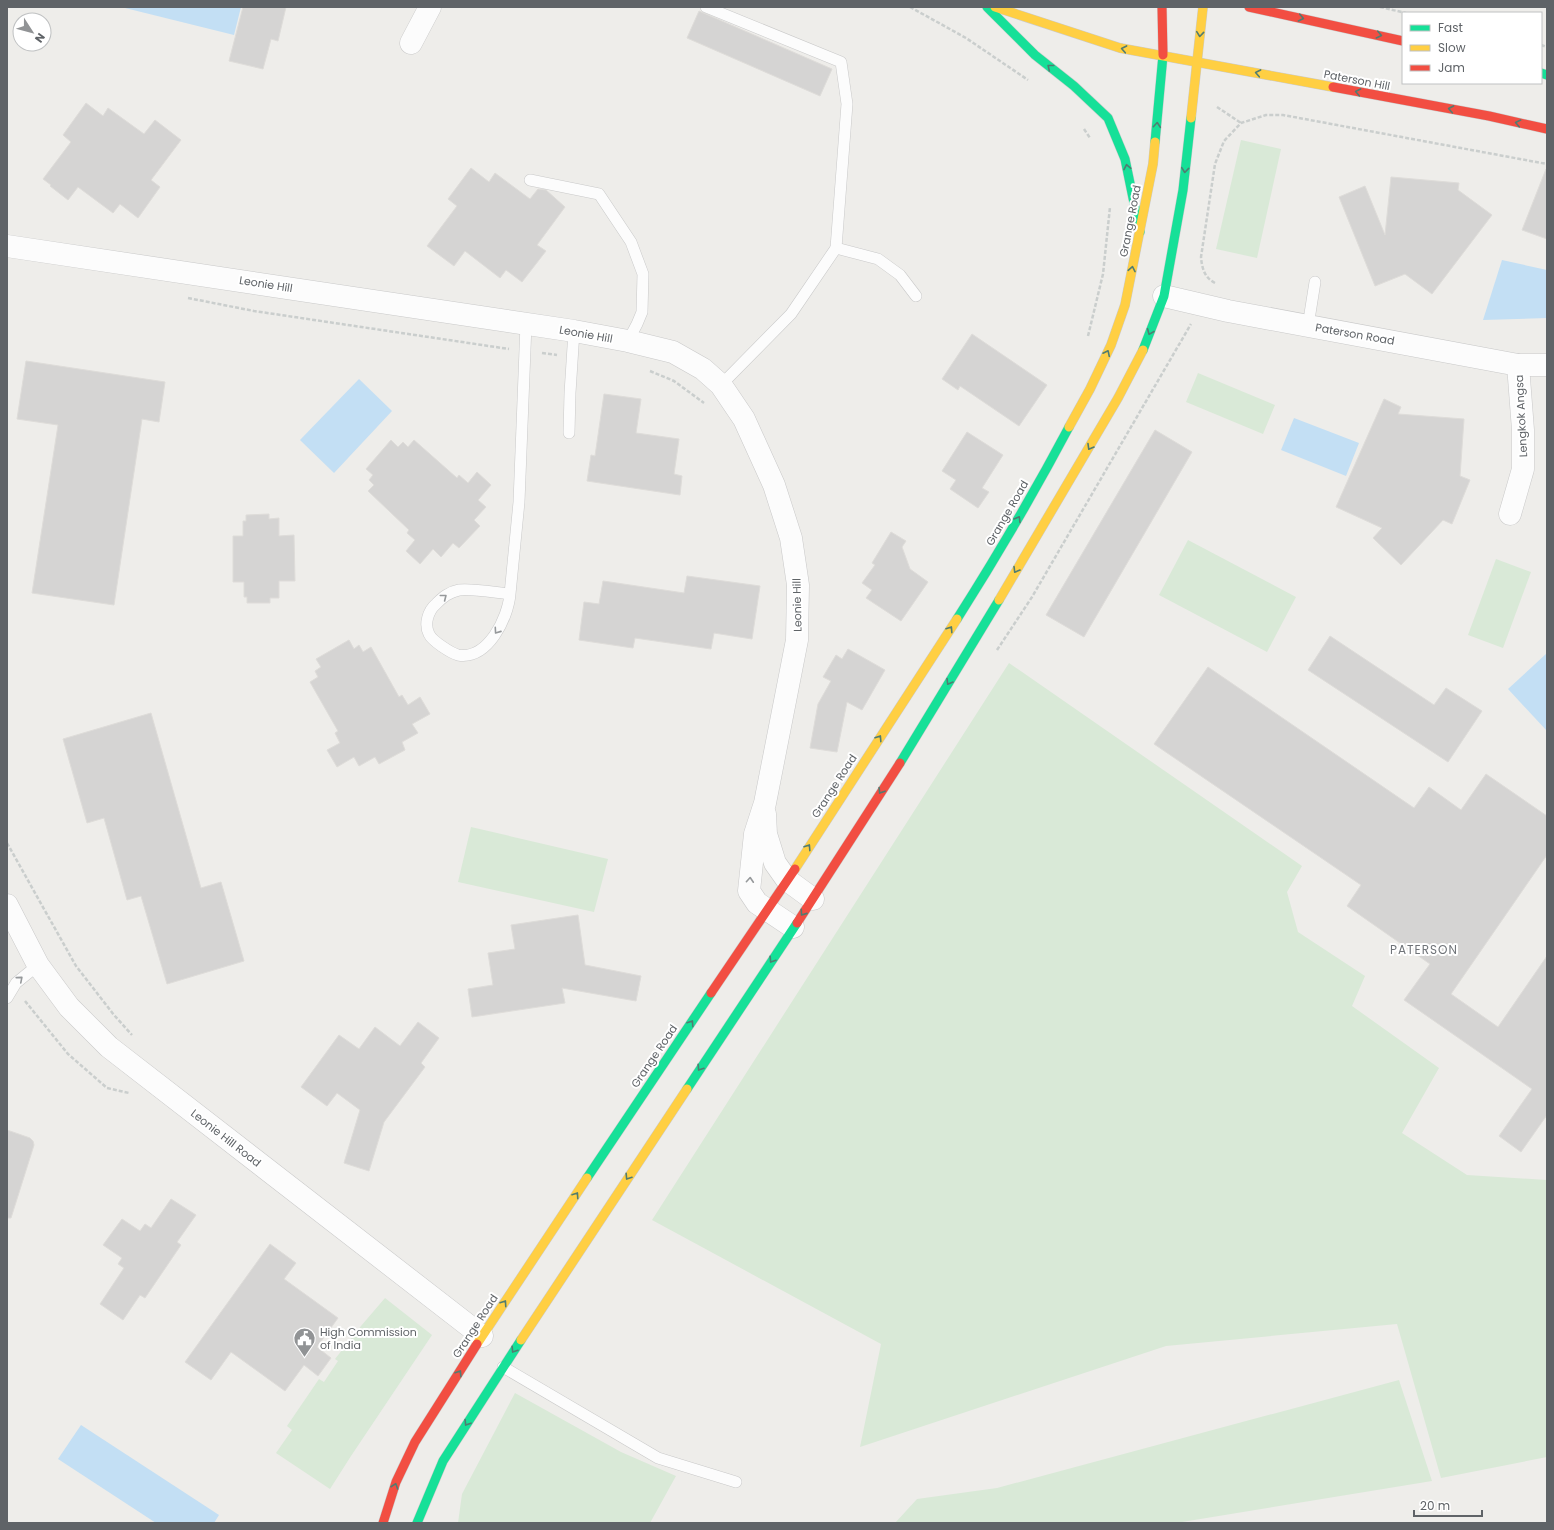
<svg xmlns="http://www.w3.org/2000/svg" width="1554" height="1530" viewBox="0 0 1554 1530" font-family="Poppins,sans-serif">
	<rect width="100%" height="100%" fill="#eeedea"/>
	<!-- green -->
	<g fill="#d9e9d7">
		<polygon points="1241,140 1281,149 1257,258 1216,249"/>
		<polygon points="1198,373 1275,405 1263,434 1186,402"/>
		<polygon points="1188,540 1296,597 1267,652 1159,595"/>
		<polygon points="1496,559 1531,572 1503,648 1468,635"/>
		<polygon points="1009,663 1302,866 1287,892 1298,932 1365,976 1352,1006 1439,1068 1402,1133 1467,1175 1547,1180 1547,1457 1441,1478 1397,1324 1166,1346 860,1447 881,1344 652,1220"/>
		<polygon points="471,827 608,859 594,912 458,882"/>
		<polygon points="385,1298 432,1335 351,1456 330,1489 276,1453 292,1430 287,1426 319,1379 324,1382 338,1361 335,1359 361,1326"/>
		<polygon points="1399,1380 1432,1481 1176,1523 895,1523 917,1499 997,1488"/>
		<polygon points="515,1393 621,1452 676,1476 650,1523 458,1523 462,1494"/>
	</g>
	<!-- water -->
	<g fill="#c3dff4">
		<polygon points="121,7 241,7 234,35"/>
		<polygon points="1502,260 1547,270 1547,318 1483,320"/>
		<polygon points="359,379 392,411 334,473 300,440"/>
		<polygon points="1294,418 1359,443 1346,476 1281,450"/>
		<polygon points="1547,653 1547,731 1508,689"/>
		<polygon points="81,1425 219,1515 214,1523 156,1523 58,1459"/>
	</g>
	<!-- building -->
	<g fill="#d5d4d3" stroke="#dedcd9">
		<polygon points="243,7 286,7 278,41 271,39 263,69 229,61"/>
		<polygon points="699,11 832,69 820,96 687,38"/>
		<polygon points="86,103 103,116 108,108 144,134 155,120 181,140 151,180 160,187 138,218 120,204 113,213 78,187 68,200 50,186 51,185 43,179 71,142 63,135"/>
		<polygon points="471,168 489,182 495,173 530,199 538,189 546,190 565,207 537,245 546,251 522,282 506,270 500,278 465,251 454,266 427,246 457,206 448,199"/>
		<polygon points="1546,169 1547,169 1547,239 1522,230"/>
		<polygon points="1391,177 1459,183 1458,190 1492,215 1432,294 1405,274 1375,286 1339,197 1365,186 1385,235"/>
		<polygon points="972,334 1047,385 1019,426 960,386 958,390 942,379"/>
		<polygon points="26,361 165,382 159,422 142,419 114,605 32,593 58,425 17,419"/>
		<polygon points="604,394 641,399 636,433 679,439 674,474 682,476 680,495 587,481 591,455 595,456"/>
		<polygon points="1384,399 1401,407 1398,414 1464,419 1460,476 1470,480 1452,524 1443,520 1401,565 1373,538 1382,528 1336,507"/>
		<polygon points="1155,430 1192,452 1084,637 1046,615"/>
		<polygon points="967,432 1003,455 982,488 989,492 978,508 950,489 956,480 942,471"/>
		<polygon points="391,440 398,447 403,442 408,447 414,440 457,478 459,475 468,483 477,472 491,485 478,500 486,507 474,520 480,526 459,548 453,543 441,557 433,549 420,564 406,551 415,540 407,533 409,530 368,491 374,485 369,480 373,475 366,469"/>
		<polygon points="269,514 269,519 279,518 279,536 294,535 295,581 279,581 279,598 270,598 270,603 247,603 247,597 244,597 244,582 233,582 233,536 243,536 243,521 246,521 246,515"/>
		<polygon points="891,532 906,541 902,547 910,569 928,582 901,621 866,598 872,590 862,583 875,565 872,563"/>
		<polygon points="687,576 760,586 752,639 714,633 711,649 635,638 633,648 579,640 584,602 599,604 603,581 684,593"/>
		<polygon points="1330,636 1434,705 1446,688 1482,711 1448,762 1308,670"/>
		<polygon points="349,640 354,649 359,645 363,652 371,647 399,697 402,695 408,705 420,697 430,714 412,724 418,733 402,742 405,750 379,764 375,757 359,766 354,757 337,767 327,750 340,743 335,733 338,731 310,682 318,677 315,671 321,667 316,659"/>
		<polygon points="848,649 885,670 862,710 847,702 837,752 810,748 818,704 831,681 823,677 836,655 842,659"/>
		<polygon points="1208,667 1414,808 1429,787 1461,810 1486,774 1547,816 1547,855 1451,994 1498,1027 1547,956 1547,1115 1521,1152 1499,1136 1532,1089 1404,1000 1430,964 1347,906 1361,885 1154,744"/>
		<polygon points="151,713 201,888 221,882 244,961 167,984 141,896 127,900 104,818 87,823 63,739"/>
		<polygon points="578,915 585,965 641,976 636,1001 562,988 565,1003 472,1017 468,989 493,985 488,953 515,949 511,925"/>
		<polygon points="418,1022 439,1038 421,1063 425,1067 384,1122 369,1171 344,1163 360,1110 337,1093 327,1106 301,1087 339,1035 359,1049 375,1027 400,1046"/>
		<polygon points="7,1130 30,1138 33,1141 34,1145 11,1218 7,1218"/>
		<polygon points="171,1199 196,1215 177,1242 181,1245 145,1298 140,1295 123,1320 100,1304 124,1268 118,1264 122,1258 103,1245 122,1219 140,1231 145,1224 151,1228"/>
		<polygon points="270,1244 296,1263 284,1279 338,1318 317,1347 331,1358 318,1376 304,1365 285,1391 231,1352 211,1380 185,1362"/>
	</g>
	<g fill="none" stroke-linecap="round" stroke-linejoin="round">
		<defs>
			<g id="lane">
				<polyline points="706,7 841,62 847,104 836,248 791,314 721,385"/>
				<polyline points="530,180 599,194 631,242 643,274 642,312 637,324 628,341"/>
				<polyline points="836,248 878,259 900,275 916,296"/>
				<polyline points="1308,326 1315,282"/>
				<polyline points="569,433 570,393 574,331"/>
				<path d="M 510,594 C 498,593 470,588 459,590 C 449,592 443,597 436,604 C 428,611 424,624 429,634 C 432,641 451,653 458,655 C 488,660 508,618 510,594 L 519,502 L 526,324"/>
				<polyline points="7,998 16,983 38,965"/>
				<polyline points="503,1367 658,1458 736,1482"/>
			</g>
			<g id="street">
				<polyline points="411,43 430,7"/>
				<polyline points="7,246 574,331 628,341 673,352 703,369 721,385 744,419 774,485 791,538 798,585 797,640 765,803 755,834 749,891 757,903 793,927"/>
				<polyline points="1164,296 1228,311 1518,365 1547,365"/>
				<polyline points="1510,514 1523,469 1523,430 1518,365"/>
				<polyline points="765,814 766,834 775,863 787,880 813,899"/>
				<polyline points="7,905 38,965 69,1007 109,1047 482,1336"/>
			</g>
			<g id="fast">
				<polyline points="987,7 1035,55 1074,86 1108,118 1125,159 1140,232"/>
				<polyline points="1541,73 1547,75"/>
				<polyline points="1155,142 1163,55"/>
				<polyline points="1143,350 1164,296 1183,190 1191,118"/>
				<path d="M 957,619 C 997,556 1034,493 1069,427"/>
				<polyline points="900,763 999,600"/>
				<polyline points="687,1089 797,923"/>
				<polyline points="587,1178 711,993"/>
				<polyline points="417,1523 443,1461 521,1340"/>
			</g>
			<g id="slow">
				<polyline points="995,7 1120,48 1333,87"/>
				<polyline points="1197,62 1203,7"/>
				<polyline points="1191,118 1197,62"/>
				<polyline points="1069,427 1090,389 1111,345 1125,305 1153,164 1155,142"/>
				<polyline points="999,600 1118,398 1143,350"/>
				<polyline points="795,869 957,619"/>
				<polyline points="521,1340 687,1089"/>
				<polyline points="477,1344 587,1178"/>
			</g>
			<g id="jam">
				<polyline points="1162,7 1163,55"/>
				<polyline points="1249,7 1403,41"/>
				<polyline points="1333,87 1489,116 1547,129"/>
				<polyline points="797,923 900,763"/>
				<polyline points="711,993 795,869"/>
				<polyline points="383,1523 396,1482 415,1442 477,1344"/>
			</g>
		</defs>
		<!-- lane casing -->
		<use href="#lane" stroke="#c9c9c9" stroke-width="12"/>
		<!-- street casing -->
		<use href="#street" stroke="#c9c9c9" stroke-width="23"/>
		<!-- fast casing -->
		<use href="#fast" stroke="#cbcbcb" stroke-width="10"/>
		<!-- slow casing -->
		<use href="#slow" stroke="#cbcbcb" stroke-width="10"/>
		<!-- jam casing -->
		<use href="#jam" stroke="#cbcbcb" stroke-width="10"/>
		<!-- path -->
		<g stroke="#cacecd" stroke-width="2.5" stroke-dasharray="4 2" stroke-linecap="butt">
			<polyline points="910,7 966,38 1028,80"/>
			<polyline points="1380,7 1406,13"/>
			<polyline points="1541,45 1547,47"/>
			<polyline points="1217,107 1241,123"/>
			<polyline points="1084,129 1090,138"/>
			<path d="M 1215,283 C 1205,278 1202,269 1201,257 L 1215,164 L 1224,141 L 1241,123 L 1266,115 L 1283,115 L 1547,164"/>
			<polyline points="188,298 254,311 509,349"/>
			<polyline points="1088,336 1103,274 1110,207"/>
			<polyline points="542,353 557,355"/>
			<polyline points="650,371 674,381 704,403"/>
			<polyline points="997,650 1032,597 1191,324"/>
			<polyline points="7,843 76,966 114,1015 132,1035"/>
			<polyline points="25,1001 68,1054 107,1088 129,1093"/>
		</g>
		<!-- lane -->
		<use href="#lane" stroke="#fcfcfc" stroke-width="11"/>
		<!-- street -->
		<use href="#street" stroke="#fcfcfc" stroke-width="22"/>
		<!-- fast -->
		<use href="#fast" stroke="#16e098" stroke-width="9"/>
		<!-- slow -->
		<use href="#slow" stroke="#ffcf43" stroke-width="9"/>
		<!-- jam -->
		<use href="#jam" stroke="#f24e42" stroke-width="9"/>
	</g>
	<!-- one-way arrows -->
	<defs><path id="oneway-chevron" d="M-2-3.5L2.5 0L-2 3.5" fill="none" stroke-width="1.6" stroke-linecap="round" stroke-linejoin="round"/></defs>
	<g stroke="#507c71">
		<use href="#oneway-chevron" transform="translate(1301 18) rotate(12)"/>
		<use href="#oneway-chevron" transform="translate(1200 34) rotate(96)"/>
		<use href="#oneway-chevron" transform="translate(1379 35) rotate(13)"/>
		<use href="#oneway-chevron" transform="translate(1124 49) rotate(-169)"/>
		<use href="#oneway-chevron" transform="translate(1050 67) rotate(-141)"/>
		<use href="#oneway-chevron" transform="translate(1258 73) rotate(-169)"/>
		<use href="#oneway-chevron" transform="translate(1358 92) rotate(-169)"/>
		<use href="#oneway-chevron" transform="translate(1451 109) rotate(-169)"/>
		<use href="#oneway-chevron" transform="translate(1518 123) rotate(-168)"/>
		<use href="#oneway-chevron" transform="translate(1157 125) rotate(-85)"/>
		<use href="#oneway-chevron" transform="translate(1127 167) rotate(-101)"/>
		<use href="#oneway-chevron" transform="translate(1185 170) rotate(96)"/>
		<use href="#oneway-chevron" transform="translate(1132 269) rotate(-79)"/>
		<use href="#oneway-chevron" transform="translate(1150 332) rotate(112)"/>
		<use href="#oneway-chevron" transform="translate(1107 353) rotate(-64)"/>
		<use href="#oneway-chevron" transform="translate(1090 447) rotate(120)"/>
		<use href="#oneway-chevron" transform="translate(1018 519) rotate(-59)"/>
		<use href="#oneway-chevron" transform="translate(1016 570) rotate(121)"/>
		<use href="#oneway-chevron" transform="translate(950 629) rotate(-57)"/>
		<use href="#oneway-chevron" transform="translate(949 682) rotate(121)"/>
		<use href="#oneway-chevron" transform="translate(879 738) rotate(-57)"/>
		<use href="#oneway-chevron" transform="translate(881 791) rotate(122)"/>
		<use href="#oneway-chevron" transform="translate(808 847) rotate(-57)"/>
		<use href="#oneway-chevron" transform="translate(803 913) rotate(125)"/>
		<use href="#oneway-chevron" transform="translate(772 960) rotate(123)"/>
		<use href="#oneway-chevron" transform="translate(691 1023) rotate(-56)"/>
		<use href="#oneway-chevron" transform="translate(700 1068) rotate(123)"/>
		<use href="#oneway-chevron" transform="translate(628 1177) rotate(123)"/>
		<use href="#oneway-chevron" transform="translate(576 1195) rotate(-56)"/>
		<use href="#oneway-chevron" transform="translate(504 1303) rotate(-56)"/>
		<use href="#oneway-chevron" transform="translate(514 1350) rotate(123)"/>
		<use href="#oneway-chevron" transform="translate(459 1373) rotate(-57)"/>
		<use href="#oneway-chevron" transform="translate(467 1423) rotate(122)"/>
		<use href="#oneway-chevron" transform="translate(395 1486) rotate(-71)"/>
	</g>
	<g stroke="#96999b">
		<use href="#oneway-chevron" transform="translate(444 597) rotate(-38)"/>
		<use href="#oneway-chevron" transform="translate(497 631) rotate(125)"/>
		<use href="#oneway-chevron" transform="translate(750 880) rotate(-86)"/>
		<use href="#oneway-chevron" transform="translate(20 979) rotate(-41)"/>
	</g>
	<!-- icons -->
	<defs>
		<symbol id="civic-pin" viewBox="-11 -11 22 30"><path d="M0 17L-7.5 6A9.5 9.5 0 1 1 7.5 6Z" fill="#919395" stroke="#fff"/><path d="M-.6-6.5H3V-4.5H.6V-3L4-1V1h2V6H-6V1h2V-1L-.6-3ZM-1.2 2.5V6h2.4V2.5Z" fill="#fff"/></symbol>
	</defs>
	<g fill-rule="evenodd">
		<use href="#civic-pin" x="292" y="1326" width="25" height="34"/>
	</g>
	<g text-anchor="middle" stroke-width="4" stroke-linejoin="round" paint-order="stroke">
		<!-- street labels -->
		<g font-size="11" fill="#5f6367" stroke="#fff">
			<text transform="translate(1357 80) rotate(11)" y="4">Paterson Hill</text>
			<text transform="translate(1130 221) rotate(-79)" y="4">Grange Road</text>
			<text transform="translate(266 284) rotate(9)" y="4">Leonie Hill</text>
			<text transform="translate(586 334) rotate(10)" y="4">Leonie Hill</text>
			<text transform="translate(1355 334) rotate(10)" y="4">Paterson Road</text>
			<text transform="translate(1521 416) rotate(-93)" y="4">Lengkok Angsa</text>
			<text transform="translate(1007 513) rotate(-60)" y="4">Grange Road</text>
			<text transform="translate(797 605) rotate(-91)" y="4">Leonie Hill</text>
			<text transform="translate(834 786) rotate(-57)" y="4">Grange Road</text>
			<text transform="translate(654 1056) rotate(-56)" y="4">Grange Road</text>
			<text transform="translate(226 1138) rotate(38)" y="4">Leonie Hill Road</text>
			<text transform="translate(475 1326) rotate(-57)" y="4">Grange Road</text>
		</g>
		<!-- poi labels -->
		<g font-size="11" fill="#5f6367" stroke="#fff" text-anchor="start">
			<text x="320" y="1336">High Commission<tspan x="320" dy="13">of India</tspan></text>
		</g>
		<!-- neighbourhood labels -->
		<g font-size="12" letter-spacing="1" fill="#707479" stroke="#fff">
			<text x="1424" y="954">PATERSON</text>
		</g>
	</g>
	<!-- border -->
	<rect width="1554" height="1530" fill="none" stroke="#5f6367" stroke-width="16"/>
	<!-- legend -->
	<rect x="1402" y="12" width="140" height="72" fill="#ffffff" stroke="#bfc1c2"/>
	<rect x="1410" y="25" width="20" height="6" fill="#16e098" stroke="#bfc1c2"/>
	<text x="1438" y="32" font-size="12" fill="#5f6367">Fast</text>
	<rect x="1410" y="45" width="20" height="6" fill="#ffcf43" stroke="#bfc1c2"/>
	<text x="1438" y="52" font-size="12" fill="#5f6367">Slow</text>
	<rect x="1410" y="65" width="20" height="6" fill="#f24e42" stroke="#bfc1c2"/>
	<text x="1438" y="72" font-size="12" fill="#5f6367">Jam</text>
	<!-- north arrow -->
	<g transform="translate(32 32) rotate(126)"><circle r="19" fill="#ffffff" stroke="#bfc1c2"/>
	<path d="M0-3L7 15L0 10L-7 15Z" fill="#919395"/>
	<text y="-6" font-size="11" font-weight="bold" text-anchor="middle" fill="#5f6367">N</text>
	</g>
	<!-- scale -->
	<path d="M1414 1510v6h68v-6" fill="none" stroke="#5f6367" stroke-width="2"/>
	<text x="1420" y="1510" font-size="12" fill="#5f6367" stroke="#ffffff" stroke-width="3" paint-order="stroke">20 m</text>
</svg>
